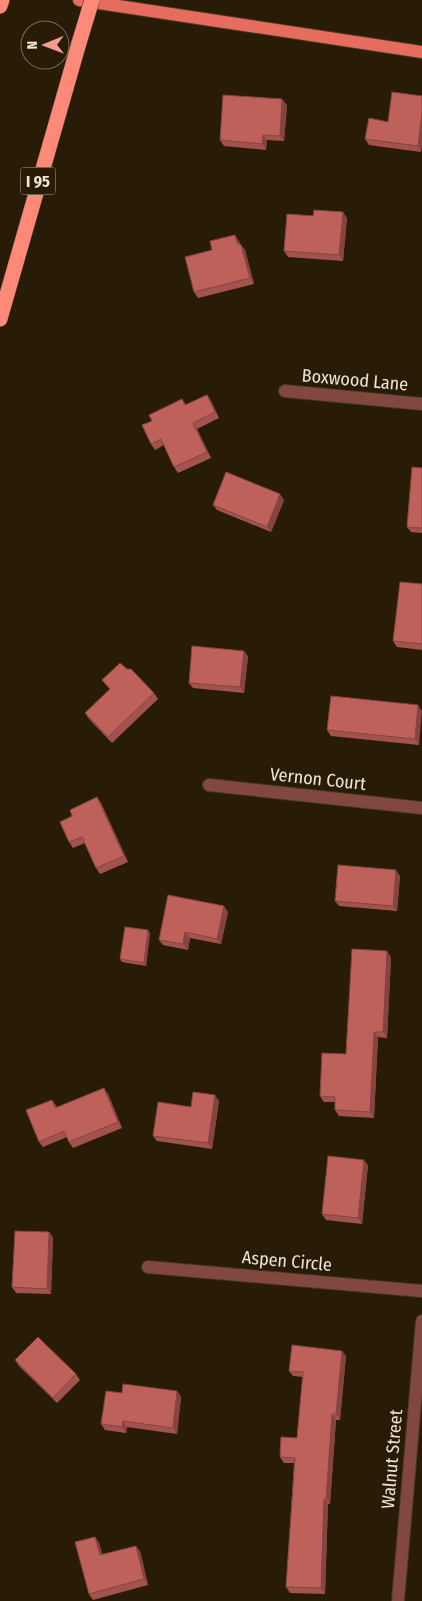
<svg xmlns="http://www.w3.org/2000/svg" width="422" height="1601" viewBox="0 0 422 1601" font-family="'Fira Sans Condensed',sans-serif">
	<rect width="100%" height="100%" fill="#291c07"/>
	<g fill="none" stroke-linecap="round" stroke-linejoin="round">
		<defs>
			<g id="minor">
				<polyline points="285,391 422,404"/>
				<polyline points="209,785 422,808"/>
				<polyline points="148,1267 422,1291"/>
				<polyline points="398,1601 422,1321"/>
			</g>
			<polyline id="major" points="79,0 422,52"/>
			<g id="highway">
				<polyline points="0,6 2,0"/>
				<polyline points="0,319 79,43"/>
			</g>
		</defs>
		<!-- minor casing -->
		<use href="#minor" stroke="#443824" stroke-width="14"/>
		<!-- major casing -->
		<use href="#major" stroke="#443824" stroke-width="14"/>
		<!-- highway casing -->
		<use href="#highway" stroke="#443824" stroke-width="16"/>
		<!-- minor -->
		<use href="#minor" stroke="#824840" stroke-width="12"/>
		<!-- major -->
		<use href="#major" stroke="#e66d5e" stroke-width="12"/>
		<!-- highway -->
		<use href="#highway" stroke="#fd8979" stroke-width="15"/>
		<defs>
			<polyline id="highway-bridge" points="79,43 92,0"/>
		</defs>
		<!-- highway-bridge casing -->
		<use href="#highway-bridge" stroke="#443824" stroke-width="16" stroke-linecap="butt"/>
		<!-- highway-bridge -->
		<use href="#highway-bridge" stroke="#fd8979" stroke-width="15"/>
	</g>
	<!-- wall -->
	<g fill="#a3534e">
		<polygon points="422,96 421,152 369,145 365,139"/>
		<polygon points="287,105 284,141 267,140 266,150 224,146 220,140"/>
		<polygon points="347,218 343,261 288,257 284,251"/>
		<polygon points="239,241 240,244 241,245 245,250 254,284 198,298 194,292 212,250"/>
		<polygon points="207,395 211,401 219,418 197,429 211,458 178,473 174,467 164,445 155,450 151,444 152,421 182,399 186,405"/>
		<polygon points="422,468 422,533 411,532 407,527"/>
		<polygon points="284,500 271,532 217,510 213,505"/>
		<polygon points="422,584 422,650 397,647 393,641"/>
		<polygon points="248,656 244,693 193,688 189,683"/>
		<polygon points="127,669 154,693 158,699 112,743 89,719 85,713 110,689 102,680"/>
		<polygon points="418,705 419,745 331,736 327,730"/>
		<polygon points="97,797 101,803 128,862 100,874 96,868 85,843 73,848 69,842 72,816"/>
		<polygon points="400,876 397,911 339,906 335,901"/>
		<polygon points="228,912 221,944 190,938 188,950 163,945 159,940"/>
		<polygon points="150,933 146,966 122,962 120,959"/>
		<polygon points="391,957 387,1038 378,1037 374,1118 339,1116 335,1110 335,1102 324,1102 320,1096 346,1054"/>
		<polygon points="108,1094 122,1128 73,1148 69,1142 67,1137 43,1147 39,1142 52,1100 57,1107"/>
		<polygon points="219,1101 212,1149 157,1141 153,1136 191,1107"/>
		<polygon points="368,1165 362,1224 326,1220 322,1214"/>
		<polygon points="49,1232 53,1238 51,1294 16,1293 12,1287"/>
		<polygon points="346,1356 340,1420 336,1420 330,1504 328,1504 325,1594 290,1593 286,1587 294,1463 284,1463 280,1457 297,1438 303,1377 293,1376 289,1371"/>
		<polygon points="15,1360 76,1374 80,1380 57,1403 19,1366"/>
		<polygon points="177,1391 181,1397 177,1434 127,1427 126,1433 105,1430 101,1424 122,1393"/>
		<polygon points="95,1537 99,1543 102,1554 140,1551 148,1585 93,1600 89,1594"/>
	</g>
	<!-- shaded-wall -->
	<g fill="#854440">
		<polygon points="282,99 287,105 284,141 280,136"/>
		<polygon points="422,113 422,146 421,152 418,146"/>
		<polygon points="263,135 267,140 266,150 262,144"/>
		<polygon points="343,212 347,218 343,261 339,255"/>
		<polygon points="235,235 239,241 241,249 237,243"/>
		<polygon points="241,245 245,250 254,284 250,278"/>
		<polygon points="207,395 211,401 219,418 215,412"/>
		<polygon points="193,423 197,429 211,458 207,452"/>
		<polygon points="280,494 284,500 271,532 267,527"/>
		<polygon points="244,651 248,656 244,693 240,687"/>
		<polygon points="418,705 422,711 419,745 415,739"/>
		<polygon points="97,797 101,803 128,862 124,856"/>
		<polygon points="396,870 400,876 397,911 393,906"/>
		<polygon points="224,906 228,912 221,944 217,939"/>
		<polygon points="148,930 150,933 146,966 144,963"/>
		<polygon points="185,932 190,938 188,950 183,944"/>
		<polygon points="387,951 391,957 387,1038 383,1032"/>
		<polygon points="374,1032 378,1037 374,1118 370,1112"/>
		<polygon points="104,1088 108,1094 122,1128 118,1122"/>
		<polygon points="215,1095 219,1101 212,1149 208,1143"/>
		<polygon points="364,1160 368,1165 362,1224 358,1218"/>
		<polygon points="49,1232 53,1238 51,1294 47,1289"/>
		<polygon points="342,1351 346,1356 340,1420 336,1414"/>
		<polygon points="177,1391 181,1397 177,1434 173,1428"/>
		<polygon points="332,1414 336,1420 330,1504 326,1499"/>
		<polygon points="123,1421 127,1427 126,1433 122,1427"/>
		<polygon points="324,1499 328,1504 325,1594 321,1588"/>
		<polygon points="95,1537 99,1543 104,1560 100,1555"/>
		<polygon points="136,1546 140,1551 148,1585 144,1579"/>
	</g>
	<!-- building -->
	<g fill="#be615b" stroke="#854440">
		<polygon points="392,92 422,96 422,113 418,146 365,139 369,118 388,122"/>
		<polygon points="223,95 282,99 280,136 263,135 262,144 220,140"/>
		<polygon points="314,210 343,212 339,255 284,251 287,214 313,216"/>
		<polygon points="235,235 237,243 241,245 250,278 194,292 185,257 212,250 210,241"/>
		<polygon points="207,395 215,412 193,423 207,452 174,467 161,439 151,444 142,425 152,421 149,415 182,399 185,405"/>
		<polygon points="412,467 422,468 422,528 407,527"/>
		<polygon points="226,472 280,494 267,527 213,505"/>
		<polygon points="400,582 422,584 422,644 393,641"/>
		<polygon points="192,646 244,651 240,687 189,683"/>
		<polygon points="120,663 127,669 131,669 154,693 108,737 85,713 110,689 102,680"/>
		<polygon points="331,696 418,705 415,739 327,730"/>
		<polygon points="97,797 124,856 96,868 82,837 69,842 60,822 72,816 70,810"/>
		<polygon points="338,865 396,870 393,906 335,901"/>
		<polygon points="168,895 224,906 217,939 185,932 183,944 159,940"/>
		<polygon points="125,927 148,930 144,963 120,959"/>
		<polygon points="352,949 387,951 383,1032 374,1032 370,1112 335,1110 335,1097 320,1096 322,1053 346,1054"/>
		<polygon points="104,1088 118,1122 69,1142 64,1131 39,1142 26,1110 52,1100 55,1108"/>
		<polygon points="193,1092 215,1095 208,1143 153,1136 158,1102 191,1107"/>
		<polygon points="328,1156 364,1160 358,1218 322,1214"/>
		<polygon points="15,1231 49,1232 47,1289 12,1287"/>
		<polygon points="38,1337 76,1374 53,1398 15,1360"/>
		<polygon points="292,1345 342,1351 336,1414 332,1414 326,1499 324,1499 321,1588 286,1587 295,1458 280,1457 281,1437 297,1438 303,1372 289,1371"/>
		<polygon points="123,1384 177,1391 173,1428 123,1421 122,1427 101,1424 106,1391 122,1393"/>
		<polygon points="95,1537 100,1555 136,1546 144,1579 89,1594 75,1542"/>
	</g>
	<g text-anchor="middle" stroke-width="5" stroke-linejoin="round" paint-order="stroke">
		<!-- shield labels -->
		<rect fill="#291c07" stroke="#b2a899" stroke-width="1" x="20.5" y="167.5" width="35" height="27" rx="4"/>
		<g font-size="16" font-weight="bold" fill="#ede4d7">
			<text x="38" y="187">I 95</text>
		</g>
		<!-- street labels -->
		<g font-size="18" fill="#ede4d7" stroke="#291c07">
			<text transform="translate(355 380) rotate(5)" y="6">Boxwood Lane</text>
			<text transform="translate(318 779) rotate(6)" y="6">Vernon Court</text>
			<text transform="translate(287 1261) rotate(5)" y="6">Aspen Circle</text>
			<text transform="translate(392 1459) rotate(-85)" y="6">Walnut Street</text>
		</g>
	</g>
	<!-- north arrow -->
	<g transform="translate(45 45) rotate(269)"><circle r="24" fill="#291c07" stroke="#776c5a"/>
	<path d="M0-4L9 19L0 12L-9 19Z" fill="#f59c95"/>
	<text y="-8" font-size="14" font-weight="bold" text-anchor="middle" fill="#ede4d7">N</text>
	</g>
</svg>
